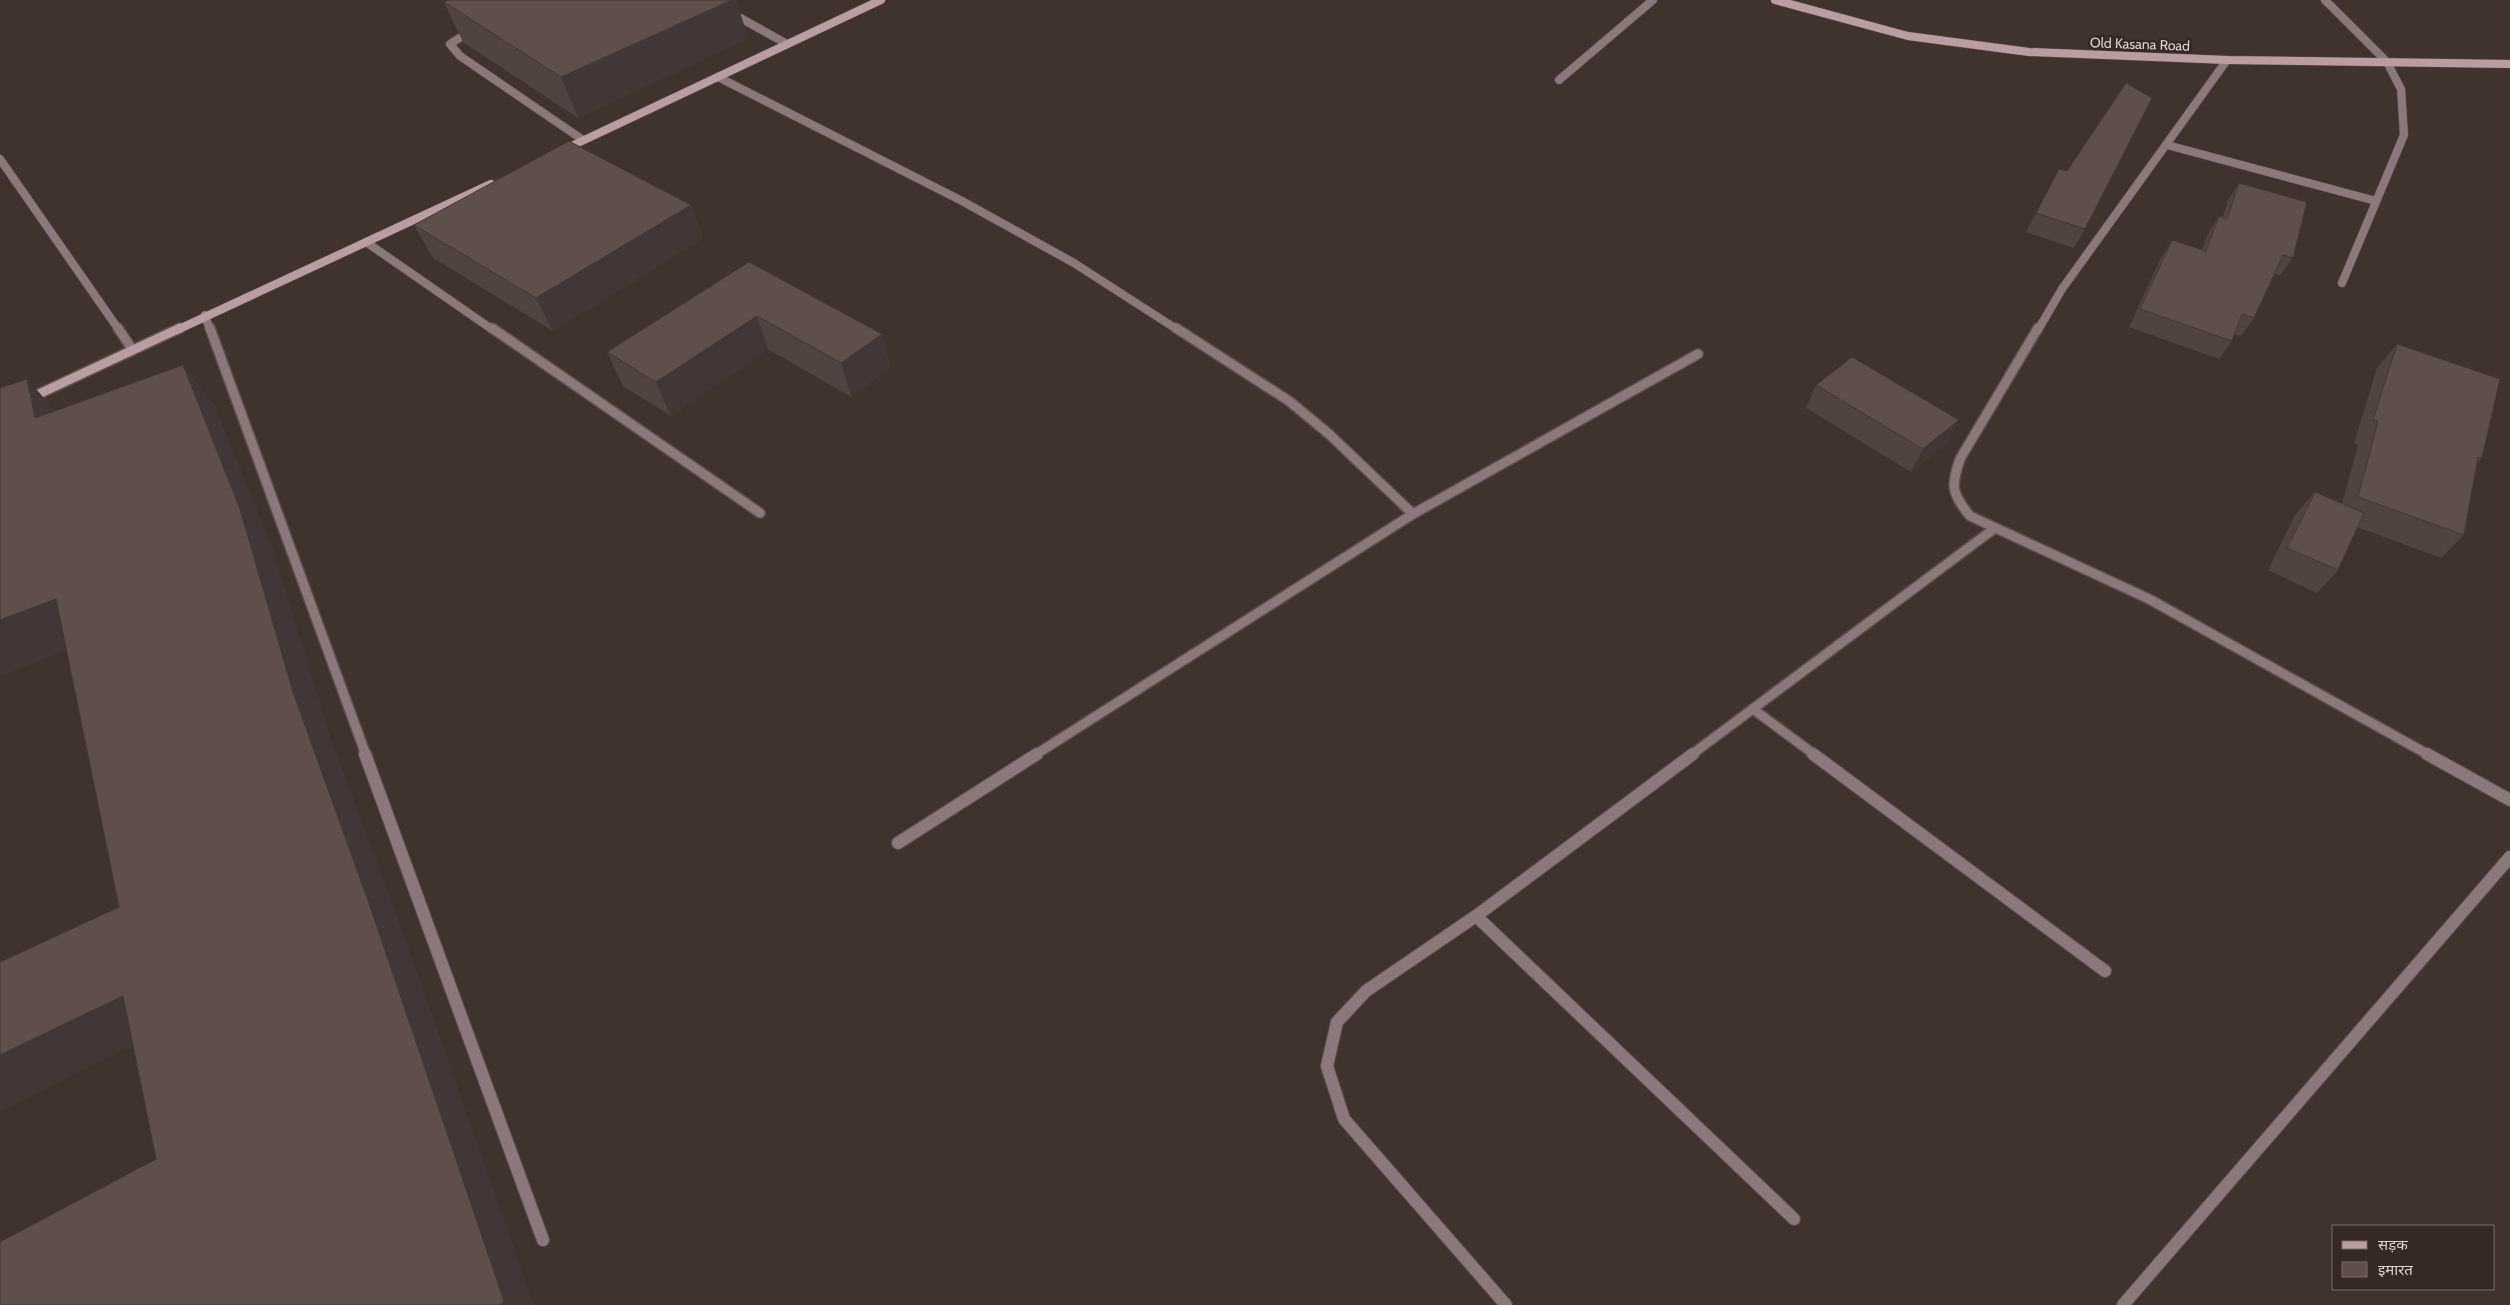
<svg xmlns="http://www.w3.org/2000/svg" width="2510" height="1305" viewBox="0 0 2510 1305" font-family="Cabin,'Noto Sans Devanagari',sans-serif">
	<rect width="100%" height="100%" fill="#40332e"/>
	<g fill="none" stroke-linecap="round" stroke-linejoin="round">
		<defs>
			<g id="lane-far2">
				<polyline points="708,0 787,44"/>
				<polyline points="472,30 450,44 460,56 583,140"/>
				<polyline points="718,77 962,201 1074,263 1178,330"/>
				<polyline points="1559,80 1653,0"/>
			</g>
			<g id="lane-far1">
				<polyline points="1176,328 1289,401 1329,434 1413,514"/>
				<polyline points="1035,755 1413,514 1698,354"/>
			</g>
			<polyline id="lane" points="898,843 1037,754"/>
			<g id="street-far2">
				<polyline points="2325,0 2387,62 2401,89 2404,135 2342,283"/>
				<polyline points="2167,145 2376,201"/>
				<polyline points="0,159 119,330"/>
				<polyline points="366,242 493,330"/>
				<polyline points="205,315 210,330"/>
				<polyline points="2038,330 2062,289 2227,60"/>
			</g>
			<g id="street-far1">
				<polyline points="118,328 132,349"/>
				<polyline points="210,328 366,755"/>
				<polyline points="492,328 760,513"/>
				<path d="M 2038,328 L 1960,459 C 1951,486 1951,493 1970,516 L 2149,599 L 2429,755"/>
				<polyline points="1753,709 1815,755"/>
				<polyline points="1691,755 1995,528"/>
			</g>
			<g id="street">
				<polyline points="365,754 543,1240"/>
				<polyline points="1813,754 2105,971"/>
				<polyline points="2427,754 2510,800"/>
				<polyline points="1476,916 1794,1219"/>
				<polyline points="1506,1305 1344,1119 1327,1066 1337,1022 1366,991 1476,916 1693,754"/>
				<polyline points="2123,1305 2510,857"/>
			</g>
			<g id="secondary-far1">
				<polyline points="1775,0 1908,36 2029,52 2227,60 2510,64"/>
				<polyline points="563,150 881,0"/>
				<polyline points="177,330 491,184"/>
			</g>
			<polyline id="secondary" points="28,399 180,328"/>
		</defs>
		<!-- lane-far2 casing -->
		<use href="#lane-far2" stroke="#5c504b" stroke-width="9"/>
		<!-- lane-far1 casing -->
		<use href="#lane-far1" stroke="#5c504b" stroke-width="12"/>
		<!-- lane casing -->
		<use href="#lane" stroke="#5c504b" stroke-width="14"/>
		<!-- street-far2 casing -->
		<use href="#street-far2" stroke="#5c504b" stroke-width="9"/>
		<!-- street-far1 casing -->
		<use href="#street-far1" stroke="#5c504b" stroke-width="12"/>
		<!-- street casing -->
		<use href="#street" stroke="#5c504b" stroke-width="14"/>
		<!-- secondary-far1 casing -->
		<use href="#secondary-far1" stroke="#5c504b" stroke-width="9"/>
		<!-- secondary casing -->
		<use href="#secondary" stroke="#5c504b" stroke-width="12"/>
		<!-- lane-far2 -->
		<use href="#lane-far2" stroke="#8a787a" stroke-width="8"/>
		<!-- lane-far1 -->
		<use href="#lane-far1" stroke="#8a787a" stroke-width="9"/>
		<!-- lane -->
		<use href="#lane" stroke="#8a787a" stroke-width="12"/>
		<!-- street-far2 -->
		<use href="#street-far2" stroke="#8a787a" stroke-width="8"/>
		<!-- street-far1 -->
		<use href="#street-far1" stroke="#8a787a" stroke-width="9"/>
		<!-- street -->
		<use href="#street" stroke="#8a787a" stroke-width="12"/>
		<!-- secondary-far1 -->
		<use href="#secondary-far1" stroke="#b99da0" stroke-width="8"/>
		<!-- secondary -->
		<use href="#secondary" stroke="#b99da0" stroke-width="9"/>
	</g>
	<!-- wall -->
	<g fill="#514440">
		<polygon points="448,0 736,0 748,38 578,118 463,42 444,2"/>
		<polygon points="2067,171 2085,229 2074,248 2026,232 2036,213"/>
		<polygon points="2239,183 2293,258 2280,275 2275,274 2254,318 2241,336 2234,334 2232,341 2219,359 2129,327 2161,258 2172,240 2202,250 2208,234 2219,216 2223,217 2228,200"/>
		<polygon points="691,205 703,238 553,331 433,258 414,225"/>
		<polygon points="749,262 882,334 890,367 851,397 768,349 671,416 623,386 607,352"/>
		<polygon points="2397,344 2482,458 2477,464 2464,535 2441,558 2357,527 2338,570 2317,593 2268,570 2295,515 2315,492 2342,504 2358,445 2354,443 2377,368"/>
		<polygon points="1816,385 1959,420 1947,443 1911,472 1806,408"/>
	</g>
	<!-- shaded-wall -->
	<g fill="#423734">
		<polygon points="732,0 736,0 748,38 578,118 561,77"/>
		<polygon points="691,205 703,238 553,331 536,298"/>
		<polygon points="757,316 768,349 671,416 656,382"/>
		<polygon points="882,334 890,367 851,397 841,363"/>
		<polygon points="183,365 215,406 273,549 328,730 406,940 534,1305 500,1305"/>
		<polygon points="27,379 64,420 35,418"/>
		<polygon points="1959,420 1947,443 1911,472 1923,449"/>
		<polygon points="56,599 97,638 0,677 0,620"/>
		<polygon points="123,996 170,1027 0,1111 0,1055"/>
	</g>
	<!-- building -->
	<g fill="#5e4f4a" stroke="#423734">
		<polygon points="448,0 732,0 561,77 444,2"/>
		<polygon points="2126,83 2152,98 2085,229 2036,213 2059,169 2067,171"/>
		<polygon points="569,141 691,205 536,298 414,225"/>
		<polygon points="2239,183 2307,202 2293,258 2283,255 2254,318 2242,314 2232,341 2140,309 2172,240 2206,251 2219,216 2227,219"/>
		<polygon points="749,262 882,334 841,363 757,316 656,382 607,352"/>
		<polygon points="2397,344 2500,379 2482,458 2478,457 2464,535 2358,497 2378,421 2373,420"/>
		<polygon points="1852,357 1959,420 1923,449 1816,385"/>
		<polygon points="183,365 240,509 293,692 370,906 504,1301 500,1305 0,1305 0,1242 156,1159 123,996 0,1055 0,962 119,907 56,599 0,620 0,388 27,379 35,418"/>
		<polygon points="2315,492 2364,513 2338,570 2287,548"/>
	</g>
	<g text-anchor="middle" stroke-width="5" stroke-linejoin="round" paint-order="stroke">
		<!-- far-street labels -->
		<g font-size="14" fill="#ddd4d1" stroke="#362924">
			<text transform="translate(2140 44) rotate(2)" y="5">Old Kasana Road</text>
		</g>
	</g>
	<!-- legend -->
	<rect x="2332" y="1225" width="162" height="65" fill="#362924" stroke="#796d69"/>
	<rect x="2342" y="1241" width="25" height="8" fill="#b99da0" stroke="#796d69"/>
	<text x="2378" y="1250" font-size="15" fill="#ddd4d1">सड़क</text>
	<rect x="2342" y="1262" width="25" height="15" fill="#5e4f4a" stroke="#796d69"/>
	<text x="2378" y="1275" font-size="15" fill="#ddd4d1">इमारत</text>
</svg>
